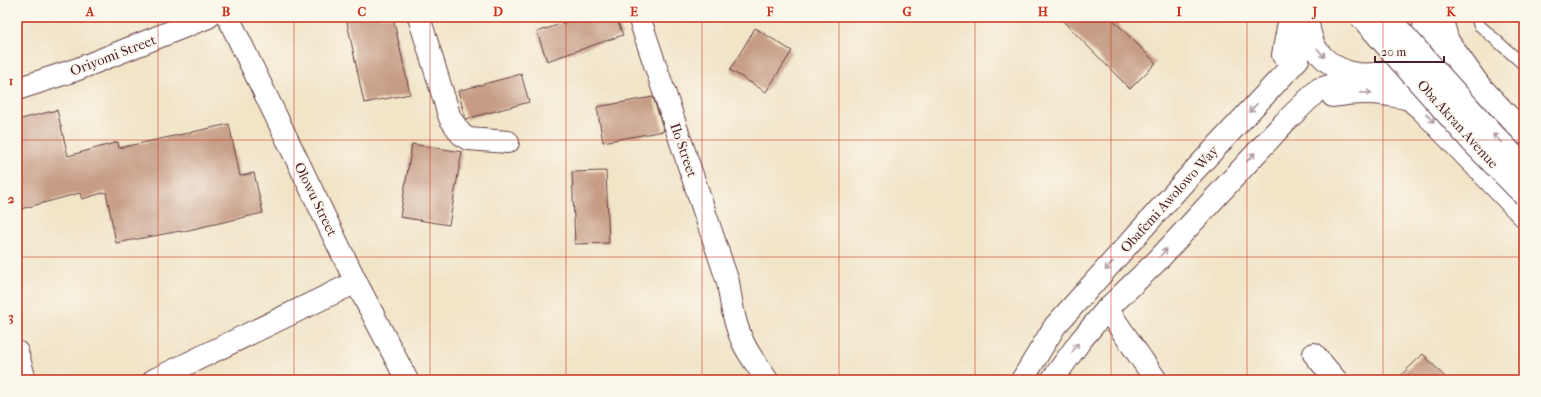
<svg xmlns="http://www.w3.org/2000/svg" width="1541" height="397" viewBox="0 0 1541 397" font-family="'IM FELL French Canon',serif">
	<rect width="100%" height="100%" fill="#fbf7ec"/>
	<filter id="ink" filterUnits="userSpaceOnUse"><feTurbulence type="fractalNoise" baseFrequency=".025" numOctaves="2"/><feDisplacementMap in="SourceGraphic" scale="8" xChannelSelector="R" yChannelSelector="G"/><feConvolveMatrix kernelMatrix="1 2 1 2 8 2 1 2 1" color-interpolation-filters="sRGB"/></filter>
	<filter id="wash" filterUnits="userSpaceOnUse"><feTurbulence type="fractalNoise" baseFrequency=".012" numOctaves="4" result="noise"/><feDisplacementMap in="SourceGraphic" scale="16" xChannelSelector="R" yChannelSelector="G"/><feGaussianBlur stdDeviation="0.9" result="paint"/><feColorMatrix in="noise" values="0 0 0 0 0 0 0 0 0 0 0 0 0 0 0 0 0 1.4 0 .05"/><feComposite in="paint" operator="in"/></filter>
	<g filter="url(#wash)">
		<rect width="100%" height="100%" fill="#f1e4c7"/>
		<g id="blocks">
			<!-- building -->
			<g fill="#c69c85">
				<polygon points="346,17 393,17 410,94 364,103"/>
				<polygon points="581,17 616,17 623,35 547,61 537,32"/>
				<polygon points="1059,17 1110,17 1156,63 1130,89"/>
				<polygon points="755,28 792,51 766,92 730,70"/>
				<polygon points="521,74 529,102 466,119 458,91"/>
				<polygon points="653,97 664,131 603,142 597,107"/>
				<polygon points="57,110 68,156 118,142 119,148 229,124 240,176 254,173 263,213 180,232 180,231 116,243 106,192 82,199 80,193 17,210 17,120"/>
				<polygon points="412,144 462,152 449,225 400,217"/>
				<polygon points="606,171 609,243 575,244 572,172"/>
				<polygon points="1423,354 1448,380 1396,380"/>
			</g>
		</g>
	</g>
	<g filter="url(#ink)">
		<use href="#blocks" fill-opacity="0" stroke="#633d42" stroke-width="1"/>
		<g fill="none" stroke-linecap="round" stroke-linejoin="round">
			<defs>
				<polyline id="service" points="1477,17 1479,25 1524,65"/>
				<g id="minor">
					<polyline points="228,17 356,282 407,380"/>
					<polyline points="419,17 450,118 461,134 468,139 508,142"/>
					<path d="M 639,17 L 728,282 C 731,302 734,322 742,340 C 748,355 759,367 767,380"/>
					<polyline points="17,89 78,69 208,17"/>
					<polyline points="1107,309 1156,380"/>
					<polyline points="17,352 25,380"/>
					<polyline points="1314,354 1336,380"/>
					<polyline points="154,380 356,282"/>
				</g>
				<g id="secondary">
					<polyline points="1426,19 1429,31 1439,39 1451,55 1524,133"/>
					<polyline points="1380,73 1422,110 1524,216"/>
				</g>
				<g id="primary">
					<polyline points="1441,17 1448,41 1479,85"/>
					<path d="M 1307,18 C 1309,30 1311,43 1319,53 C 1354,94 1425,73 1425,17"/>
					<polyline points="1283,55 1290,17"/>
					<path d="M 1333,96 C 1360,91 1383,92 1409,99"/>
					<polyline points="1022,380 1055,326 1193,172 1298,59 1307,17"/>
					<polyline points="1052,380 1081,340 1107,309 1157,261 1284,123 1319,89 1367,75"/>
				</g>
			</defs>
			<!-- service casing -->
			<use href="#service" stroke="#633d42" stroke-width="13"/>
			<!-- minor casing -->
			<use href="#minor" stroke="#633d42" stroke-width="24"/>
			<!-- secondary casing -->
			<use href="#secondary" stroke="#633d42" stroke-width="24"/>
			<!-- primary casing -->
			<use href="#primary" stroke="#633d42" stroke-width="24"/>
			<!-- service -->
			<use href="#service" stroke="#fff" stroke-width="11"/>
			<!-- minor -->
			<use href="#minor" stroke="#fff" stroke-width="22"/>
			<!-- secondary -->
			<use href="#secondary" stroke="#fff" stroke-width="22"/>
			<!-- primary -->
			<use href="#primary" stroke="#fff" stroke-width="22"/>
			<defs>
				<g id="secondary-bridge">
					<polyline points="1361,17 1472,142 1524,195"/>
					<polyline points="1388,17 1491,132 1524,166"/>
				</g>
			</defs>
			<!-- secondary-bridge casing -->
			<use href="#secondary-bridge" stroke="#633d42" stroke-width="24" stroke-linecap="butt"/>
			<!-- secondary-bridge -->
			<use href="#secondary-bridge" stroke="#fff" stroke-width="22"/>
		</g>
		<!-- one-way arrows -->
		<defs><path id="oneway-shaft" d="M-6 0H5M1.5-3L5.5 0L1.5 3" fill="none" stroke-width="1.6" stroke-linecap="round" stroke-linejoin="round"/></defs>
		<g stroke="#ae9aa0">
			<use href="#oneway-shaft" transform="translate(1321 53) rotate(51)"/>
			<use href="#oneway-shaft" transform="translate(1366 93) rotate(2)"/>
			<use href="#oneway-shaft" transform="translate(1253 108) rotate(133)"/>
			<use href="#oneway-shaft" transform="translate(1430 118) rotate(45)"/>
			<use href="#oneway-shaft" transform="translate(1497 138) rotate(-134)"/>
			<use href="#oneway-shaft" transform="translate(1251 157) rotate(-47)"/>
			<use href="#oneway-shaft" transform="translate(1163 253) rotate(-48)"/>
			<use href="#oneway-shaft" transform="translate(1109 266) rotate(131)"/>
			<use href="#oneway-shaft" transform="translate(1075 348) rotate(-55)"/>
		</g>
	</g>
	<!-- grid -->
	<path fill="none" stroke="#c8321e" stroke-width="1" stroke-opacity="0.55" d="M 158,17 L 158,380M 294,17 L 294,380M 430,17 L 430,380M 566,17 L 566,380M 702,17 L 702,380M 839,17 L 839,380M 975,17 L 975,380M 1111,17 L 1111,380M 1247,17 L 1247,380M 1383,17 L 1383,380M 17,140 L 1524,140M 17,257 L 1524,257"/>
	<g text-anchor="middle" stroke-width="3.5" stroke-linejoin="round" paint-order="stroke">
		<!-- street labels -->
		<g font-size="14" fill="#4a1f2b" stroke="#fbf7ec">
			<text transform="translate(113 55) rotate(-21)" y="5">Oriyomi Street</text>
			<text transform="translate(1458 124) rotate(48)" y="5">Oba Akran Avenue</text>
			<text transform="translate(684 150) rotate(71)" y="5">Ilo Street</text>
			<text transform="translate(316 199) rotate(64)" y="5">Olowu Street</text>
			<text transform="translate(1169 199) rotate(-48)" y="5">Obafemi Awolowo Way</text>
		</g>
	</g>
	<!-- margin -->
	<rect width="1541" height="397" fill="none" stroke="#fbf7ec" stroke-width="44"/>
	<!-- scale -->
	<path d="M1375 56v6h69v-6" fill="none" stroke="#4a1f2b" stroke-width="2"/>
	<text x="1381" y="56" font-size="12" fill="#4a1f2b" stroke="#fbf7ec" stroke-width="3" paint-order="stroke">20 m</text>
	<rect x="22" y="22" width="1497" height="353" fill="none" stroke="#c8321e" stroke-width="1.5"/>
	<g font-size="13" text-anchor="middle" font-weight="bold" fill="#c8321e">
		<text x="90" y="16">A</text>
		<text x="226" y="16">B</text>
		<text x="362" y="16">C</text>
		<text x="498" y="16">D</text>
		<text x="634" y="16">E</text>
		<text x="770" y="16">F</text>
		<text x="907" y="16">G</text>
		<text x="1043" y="16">H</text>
		<text x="1179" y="16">I</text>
		<text x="1315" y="16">J</text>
		<text x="1451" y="16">K</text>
		<text x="11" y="85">1</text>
		<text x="11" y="203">2</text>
		<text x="11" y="321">3</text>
	</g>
</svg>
